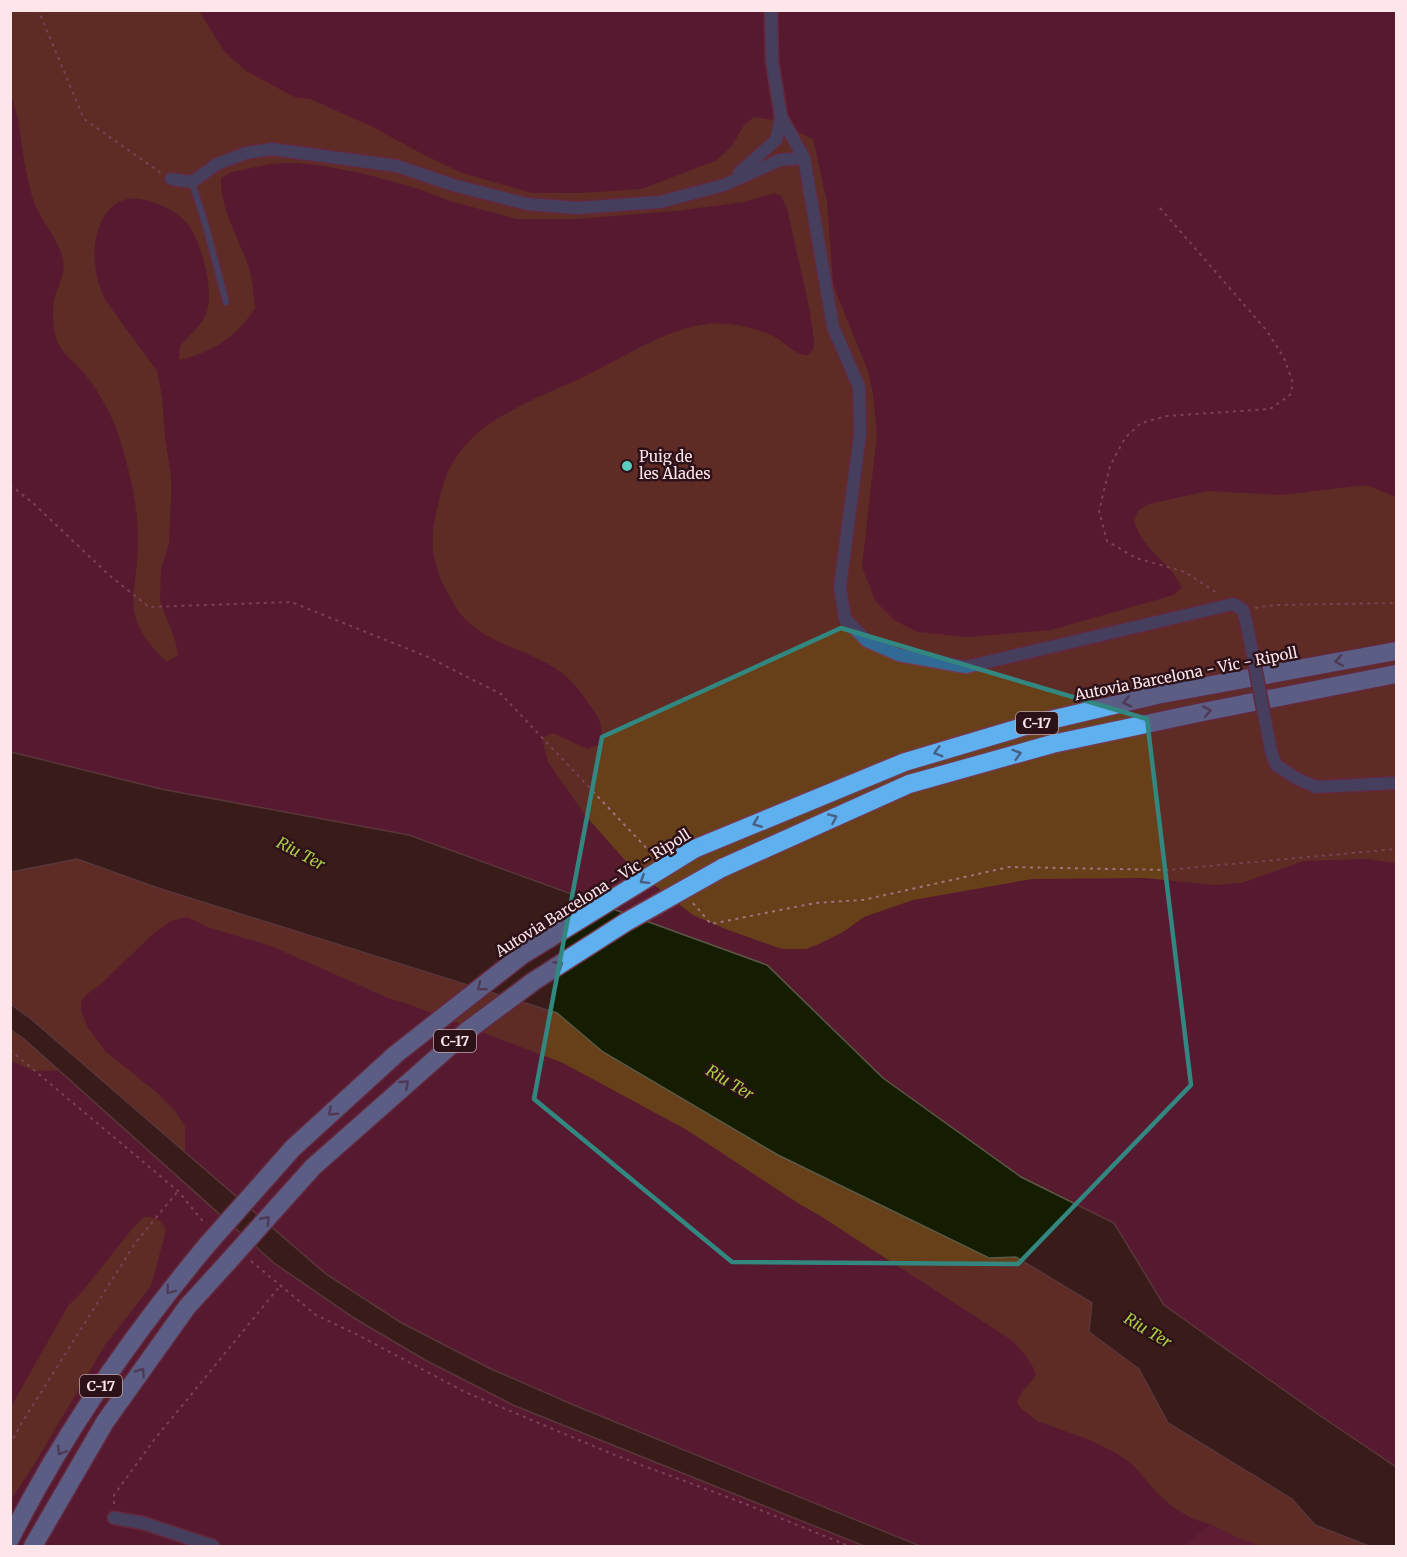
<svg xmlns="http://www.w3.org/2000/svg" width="1407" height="1557" viewBox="0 0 1407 1557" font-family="Merriweather,serif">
	<rect width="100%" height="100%" fill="#581a2f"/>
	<!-- built -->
	<polygon fill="#68223a" points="1210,1524 1236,1537 1263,1546 1184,1546"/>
	<!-- green -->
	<g fill="#674019">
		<path d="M 10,11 L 199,11 L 224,51 L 246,71 L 285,92 L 297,98 L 310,99 L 373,127 L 424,155 L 462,173 L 532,193 L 582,193 L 642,189 L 717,160 L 731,147 L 744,125 L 754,117 L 774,120 L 813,139 L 827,202 L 833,285 L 868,371 L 873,395 L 877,434 L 862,567 L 876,602 L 894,620 L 917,632 L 967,637 L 1051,630 L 1174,595 L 1182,587 C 1169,562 1140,547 1134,520 L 1139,510 L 1149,504 L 1208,491 L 1281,495 L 1357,486 L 1369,486 L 1396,497 L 1396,863 L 1367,859 L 1304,861 L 1242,883 L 1214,885 L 1145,878 L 1032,879 L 913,900 L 864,917 L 843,932 L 819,944 L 806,949 L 782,949 L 728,930 L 693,915 L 631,867 L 585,815 L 548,762 L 542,738 L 553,733 L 587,749 L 599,745 C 605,727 600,719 589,704 C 580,690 569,677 555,668 C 521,646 475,642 454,604 C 433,568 427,547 438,505 C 440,497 442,487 445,479 C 468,417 539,400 591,373 C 628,355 666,329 707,324 C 730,322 753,327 773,336 C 785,342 796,356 808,355 L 813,349 L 814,342 L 810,311 L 787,208 L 781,196 L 775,193 L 744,202 L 676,211 L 576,219 L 516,219 L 450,201 L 419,189 L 365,174 L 324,166 L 297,163 L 271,164 L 232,172 L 221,178 C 220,208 238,237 248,265 C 253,279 253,293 255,308 C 237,337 213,352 179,360 L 180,346 C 188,337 201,326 206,314 C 215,292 202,242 187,223 C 180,215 170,209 160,205 C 129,191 107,199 97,234 C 91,257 96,284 108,304 L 157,371 L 162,397 L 165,438 L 171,476 L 171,502 L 169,544 L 161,569 L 160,601 L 175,640 L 178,655 L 167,662 C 115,612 139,598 138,537 C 138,511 132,482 125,457 C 118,426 103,396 83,372 C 74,361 63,355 57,341 C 53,329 52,312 54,300 C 57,287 66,275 63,260 C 59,238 40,221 33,199 C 25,174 22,145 18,119 C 16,109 11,98 11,88 C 9,62 11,36 10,11 Z"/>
		<path d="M 77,859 L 158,888 L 557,1013 L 603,1052 L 988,1258 L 1016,1257 L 1092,1303 L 1090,1332 L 1139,1369 L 1168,1423 L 1292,1499 L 1315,1525 L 1369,1546 L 1263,1546 L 1236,1537 L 1210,1524 L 1193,1519 L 1173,1507 L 1157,1493 L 1133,1465 L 1116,1453 L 1090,1440 L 1037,1421 L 1022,1409 L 1017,1403 C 1020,1390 1030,1386 1036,1375 C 1032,1361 1021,1349 1010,1339 L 819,1215 L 801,1205 L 687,1130 L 563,1063 L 408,1004 L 388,998 L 271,946 L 210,928 L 187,917 L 171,921 L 154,933 L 100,985 L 86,995 L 81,1002 L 81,1011 L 88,1028 L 105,1051 L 155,1091 L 175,1111 L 185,1126 L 185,1153 L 30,1018 L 11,1004 L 11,872 Z"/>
		<polygon points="10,1030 24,1039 59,1070 34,1071 11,1061"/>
		<path d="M 144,1217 C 156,1217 161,1220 166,1230 L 151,1286 L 105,1345 L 38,1458 L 11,1500 L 11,1407 L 68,1306 L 82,1292 L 132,1229 Z"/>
	</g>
	<!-- water -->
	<g fill="#151d00" stroke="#5b5946" stroke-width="1.5">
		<polygon points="11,752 161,789 409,835 767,965 883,1078 1021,1177 1114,1223 1164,1305 1322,1417 1396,1467 1396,1546 1369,1546 1315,1525 1292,1499 1168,1423 1139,1369 1089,1332 1092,1303 1016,1257 989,1258 778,1155 603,1052 557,1013 158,888 77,859 11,872"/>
		<polygon points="10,1004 30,1018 326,1274 400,1322 489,1368 576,1406 920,1546 864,1546 513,1405 425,1360 354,1318 274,1263 24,1039 11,1030"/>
	</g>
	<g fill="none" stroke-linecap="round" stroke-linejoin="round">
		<defs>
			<polyline id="lane" points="192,182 205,223 226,302"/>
			<g id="street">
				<polyline points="771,10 772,61 781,117 804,158 833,327 859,387 860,434 840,587 845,619 867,641 899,655 966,667 1233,604 1243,610 1247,625"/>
				<polyline points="739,173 776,140 781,117"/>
				<polyline points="171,179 192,182 217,164 246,153 272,149 397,166 453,185 527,204 577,208 660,202 724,185 780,160 804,158"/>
				<polyline points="1271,751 1276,765 1296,778 1316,787 1396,783"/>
				<polyline points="114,1518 143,1523 213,1546"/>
			</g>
			<g id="highway">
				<polyline points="694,849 905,762 1029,725 1157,695 1396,651"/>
				<polyline points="722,868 909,784 1052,744 1198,713 1396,674"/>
				<path d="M 10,1539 C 63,1434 132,1335 207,1245"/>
				<polyline points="33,1546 105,1422 187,1307 227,1263"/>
			</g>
		</defs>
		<!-- lane casing -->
		<use href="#lane" stroke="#733a4d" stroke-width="9"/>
		<!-- street casing -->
		<use href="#street" stroke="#733a4d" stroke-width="15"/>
		<!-- highway casing -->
		<use href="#highway" stroke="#733a4d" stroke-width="21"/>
		<!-- path -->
		<g stroke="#a17381" stroke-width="2" stroke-dasharray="3 4.5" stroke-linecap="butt">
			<polyline points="36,10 40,14 84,119 161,173"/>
			<polyline points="1160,208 1267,331 1284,358 1293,383 1290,395 1270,409 1167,416 1141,423 1125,438 1110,466 1099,511 1107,541 1136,558 1185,572 1217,593"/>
			<polyline points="10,485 33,503 109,575 149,607 291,602 428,657 501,694 653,855"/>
			<polyline points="1255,608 1274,605 1396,603"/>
			<polyline points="693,903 711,924 815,903 863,900 1009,867 1166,870 1396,849"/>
			<polyline points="10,1050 178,1191 205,1224"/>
			<polyline points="251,1261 316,1315 354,1333 465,1392 617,1456 738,1501 849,1546"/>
			<polyline points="10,1445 21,1424 136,1242 178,1191"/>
			<polyline points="114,1504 114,1495 154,1440 280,1286"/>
		</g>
		<!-- lane -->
		<use href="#lane" stroke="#316b95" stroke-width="6"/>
		<!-- street -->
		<use href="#street" stroke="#316b95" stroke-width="12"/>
		<!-- highway -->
		<use href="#highway" stroke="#5fb0ee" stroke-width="18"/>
		<defs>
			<polyline id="street-bridge" points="1247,625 1271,751"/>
			<g id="highway-bridge">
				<polyline points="207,1245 293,1148 396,1054 522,955 694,849"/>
				<polyline points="227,1263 313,1167 467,1031 534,981 626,922 722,868"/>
			</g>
		</defs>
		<!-- street-bridge casing -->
		<use href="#street-bridge" stroke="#733a4d" stroke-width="15" stroke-linecap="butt"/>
		<!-- highway-bridge casing -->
		<use href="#highway-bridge" stroke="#733a4d" stroke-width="21" stroke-linecap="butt"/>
		<!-- street-bridge -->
		<use href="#street-bridge" stroke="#316b95" stroke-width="12"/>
		<!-- highway-bridge -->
		<use href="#highway-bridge" stroke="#5fb0ee" stroke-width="18"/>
	</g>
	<!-- one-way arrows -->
	<defs><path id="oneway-chevron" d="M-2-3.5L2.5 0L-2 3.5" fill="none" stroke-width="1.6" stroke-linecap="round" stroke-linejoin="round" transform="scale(1.5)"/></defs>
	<g stroke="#466084">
		<use href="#oneway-chevron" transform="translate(1339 661) rotate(170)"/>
		<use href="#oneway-chevron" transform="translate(1127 702) rotate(167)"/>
		<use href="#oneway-chevron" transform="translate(1207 711) rotate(-11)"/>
		<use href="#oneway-chevron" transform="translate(938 752) rotate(164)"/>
		<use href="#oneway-chevron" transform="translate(1017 754) rotate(-16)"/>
		<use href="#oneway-chevron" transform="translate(833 818) rotate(-24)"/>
		<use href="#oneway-chevron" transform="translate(757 823) rotate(158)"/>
		<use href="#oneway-chevron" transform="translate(644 880) rotate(148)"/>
		<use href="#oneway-chevron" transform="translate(559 965) rotate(-33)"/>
		<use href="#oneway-chevron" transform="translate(481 987) rotate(142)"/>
		<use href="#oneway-chevron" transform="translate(405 1084) rotate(-41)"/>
		<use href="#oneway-chevron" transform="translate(332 1112) rotate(137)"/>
		<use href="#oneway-chevron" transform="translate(266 1220) rotate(-48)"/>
		<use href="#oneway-chevron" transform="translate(170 1290) rotate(128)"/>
		<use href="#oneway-chevron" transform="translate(141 1372) rotate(-55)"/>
		<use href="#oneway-chevron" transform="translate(61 1451) rotate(121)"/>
	</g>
	<!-- marked area -->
	<path d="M0 0H1407V1557H0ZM 841,628 L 1147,719 L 1191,1085 L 1018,1264 L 732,1262 L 534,1099 L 602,737 Z" fill="#581a2f" fill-opacity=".55" fill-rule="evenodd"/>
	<path fill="none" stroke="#338781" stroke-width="4.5" stroke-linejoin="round" d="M 841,628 L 1147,719 L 1191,1085 L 1018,1264 L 732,1262 L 534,1099 L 602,737 Z"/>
	<!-- markers -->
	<circle fill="#59cebe" stroke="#2d1119" stroke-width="2" cx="627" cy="466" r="6"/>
	<g text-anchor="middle" stroke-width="5" stroke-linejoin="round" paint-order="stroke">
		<!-- shield labels -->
		<g fill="#2d1119" stroke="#bfa5ab" stroke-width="1.5">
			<rect x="1016" y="712" width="42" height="22" rx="4.5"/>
			<rect x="434" y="1030" width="42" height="22" rx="4.5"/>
			<rect x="80" y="1375" width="42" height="22" rx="4.5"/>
		</g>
		<g font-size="14" font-weight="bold" fill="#fee5ea">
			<text x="1037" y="728">C-17</text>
			<text x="455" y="1046">C-17</text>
			<text x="101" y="1391">C-17</text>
		</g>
		<!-- poi labels -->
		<g font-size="15" fill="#fee5ea" stroke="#2d1119" text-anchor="start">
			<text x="639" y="462">Puig de<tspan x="639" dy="17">les Alades</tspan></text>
		</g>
		<!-- street labels -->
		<g font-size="15" fill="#fee5ea" stroke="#2d1119">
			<text transform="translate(1186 674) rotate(-11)" y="5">Autovia Barcelona - Vic - Ripoll</text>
			<text transform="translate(593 893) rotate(-32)" y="5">Autovia Barcelona - Vic - Ripoll</text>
		</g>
		<!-- water labels -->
		<g font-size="16" font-style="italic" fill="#aacf41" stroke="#2d1119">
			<text transform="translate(301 853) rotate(28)" y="6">Riu Ter</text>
			<text transform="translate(730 1082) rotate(31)" y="6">Riu Ter</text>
			<text transform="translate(1148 1330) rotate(31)" y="6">Riu Ter</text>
		</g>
	</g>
	<!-- border -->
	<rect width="1407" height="1557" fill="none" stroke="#fee5ea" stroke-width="24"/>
</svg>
